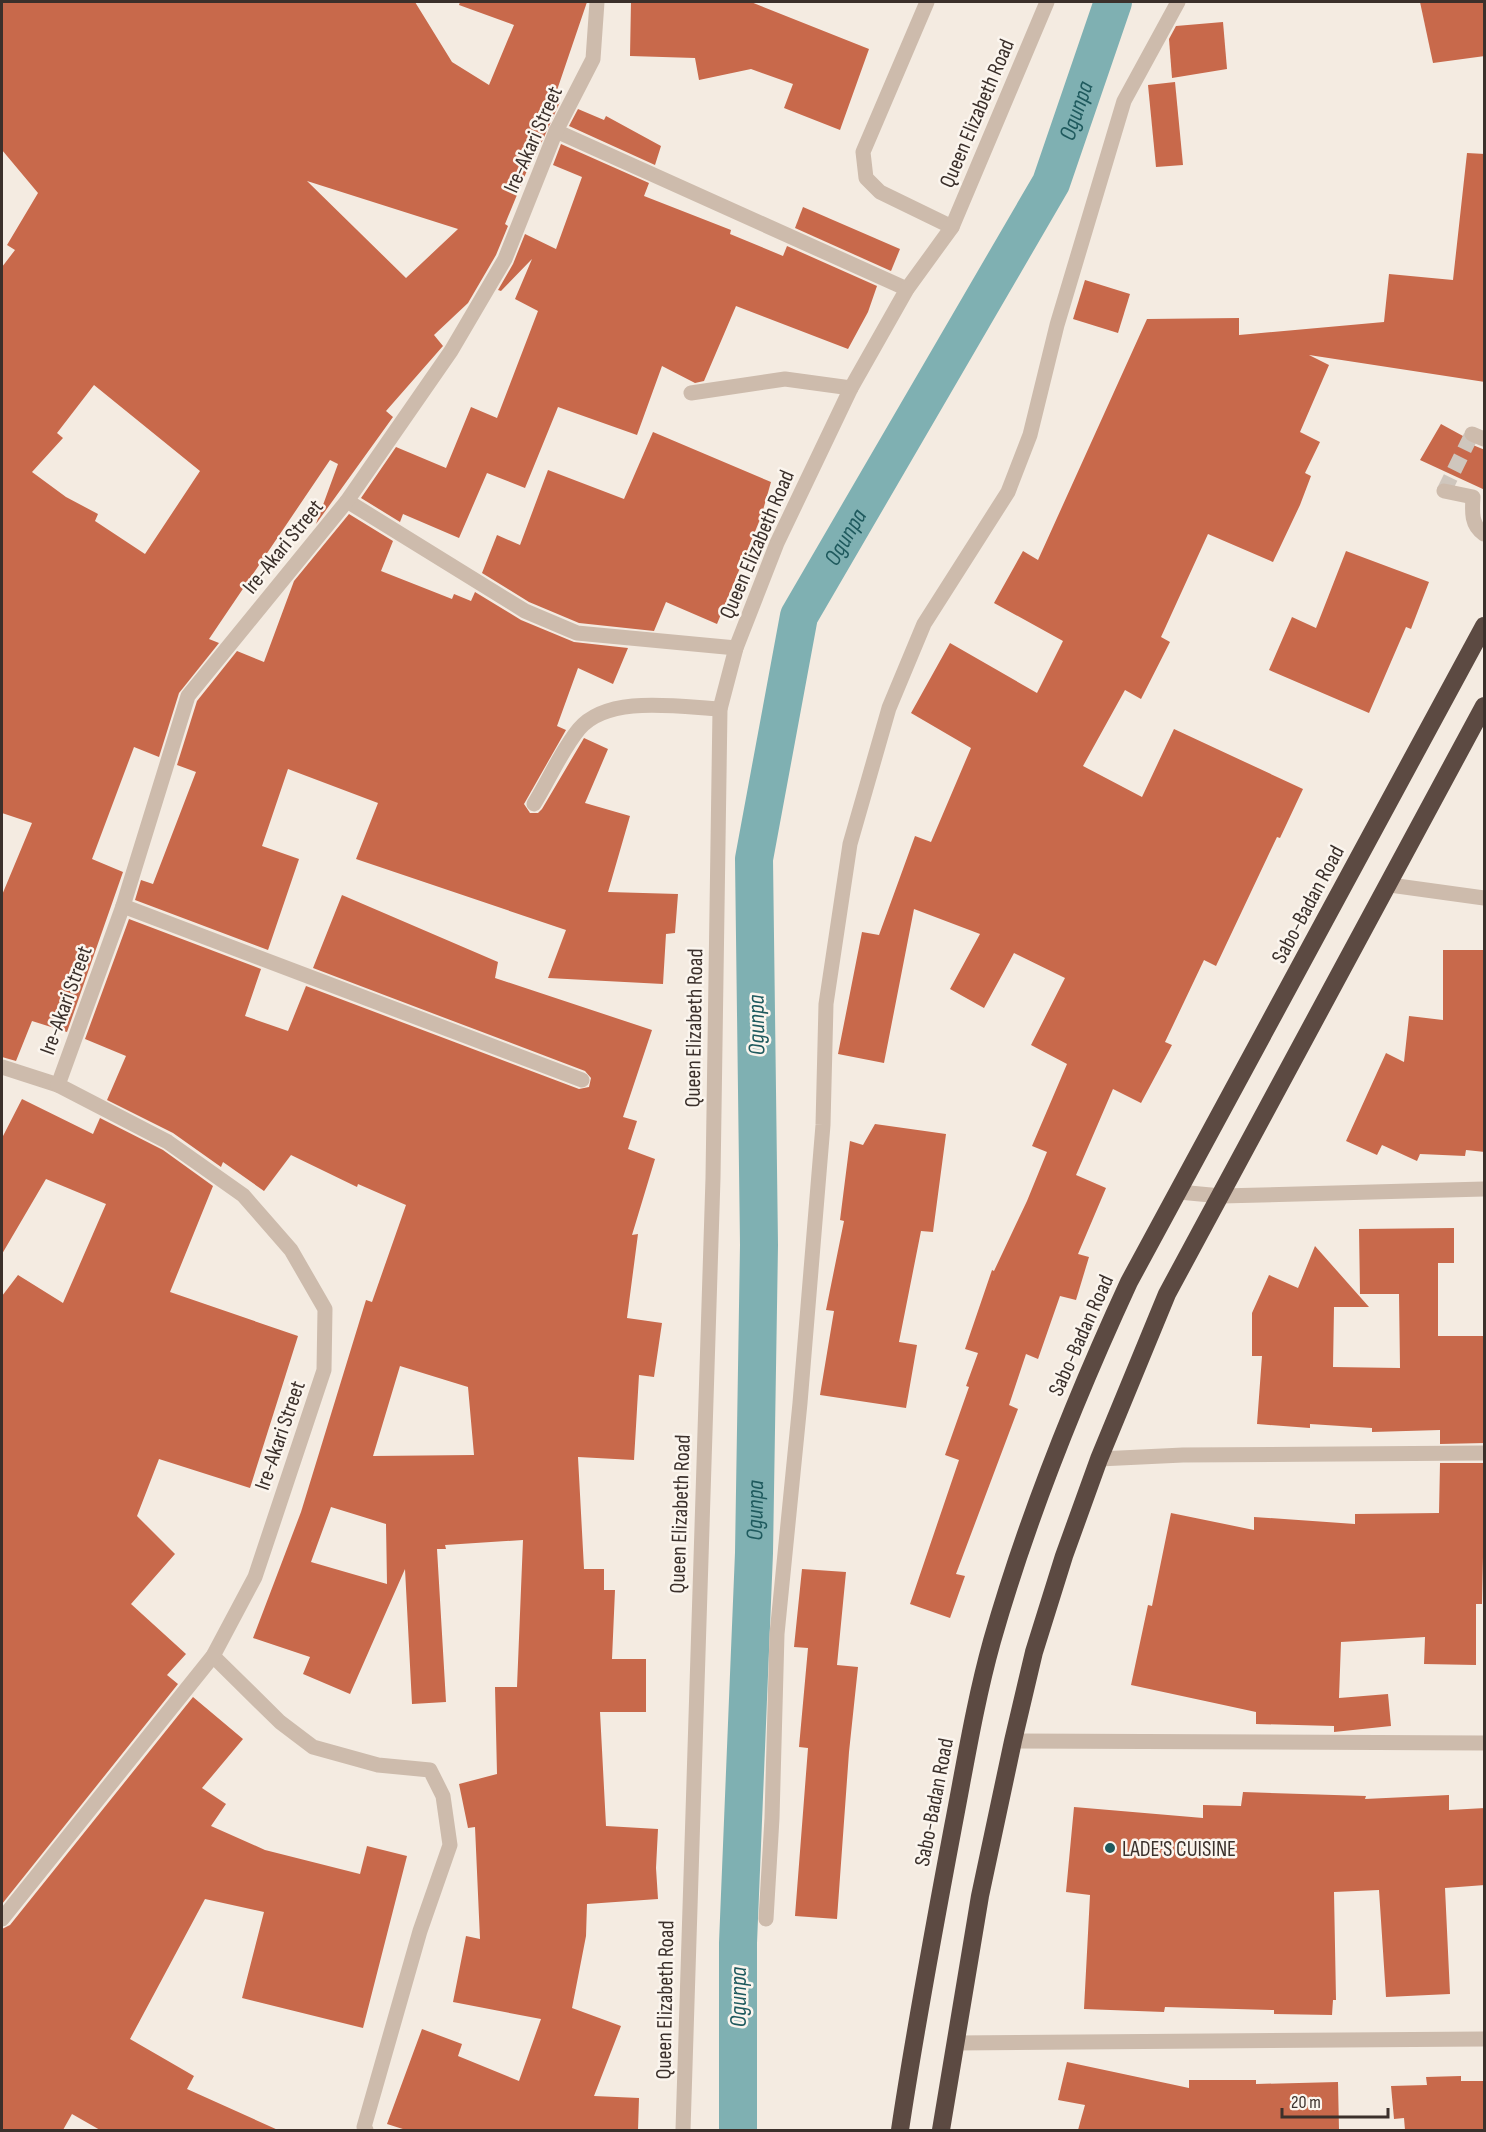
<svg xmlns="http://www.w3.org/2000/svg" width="1486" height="2132" viewBox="0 0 1486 2132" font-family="'Sofia Sans Condensed',sans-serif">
	<rect width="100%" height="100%" fill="#f4ebe1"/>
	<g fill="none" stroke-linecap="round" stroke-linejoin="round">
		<!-- canal -->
		<path stroke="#7fb0b2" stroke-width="38" id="s1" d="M 738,2130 L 738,1943 L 754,1553 L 759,1245 L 754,859 L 799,616 L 1051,183 L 1113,2"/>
	</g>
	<!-- building -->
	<g fill="#c8694b" fill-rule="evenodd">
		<path d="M 2,2 L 415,2 L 452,62 L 489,85 L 514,25 L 459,5 L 460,2 L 587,2 L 554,99 L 560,102 L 535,157 L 533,156 L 505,224 L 508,226 L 496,255 L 468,303 L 434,335 L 443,346 L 386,411 L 393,417 L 316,524 L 338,464 L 330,460 L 209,639 L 219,643 L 179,693 L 159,757 L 134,747 L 92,859 L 123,872 L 67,1032 L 32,1021 L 16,1061 L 2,1057 L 2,895 L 32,823 L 2,813 L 2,267 L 15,250 L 7,245 L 38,193 L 2,150 ZM 307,181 L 458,229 L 406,278 ZM 94,385 L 200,471 L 145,554 L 95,521 L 98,514 L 66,497 L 32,472 L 63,438 L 57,433 Z"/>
		<polygon points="631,2 751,2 869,49 840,130 784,108 793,84 751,69 699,80 695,58 630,56"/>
		<polygon points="1420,2 1485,2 1485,56 1433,63"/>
		<polygon points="1223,22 1227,69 1172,78 1169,39 1176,26"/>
		<polygon points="1175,82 1183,165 1156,167 1148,85"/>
		<polygon points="578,109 604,120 606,116 661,146 655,165 569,126"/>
		<polygon points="561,144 649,183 644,196 731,230 730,234 783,256 787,246 877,286 868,312 848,349 736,306 704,381 695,383 662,366 637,435 558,407 525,488 487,473 459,538 403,514 400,522 361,498 396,447 446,468 471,407 497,418 538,311 515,299 532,259 501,291 498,290 513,264 525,234 556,249 582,177 553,165"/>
		<polygon points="1467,153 1485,154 1485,382 1309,355 1329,365 1300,432 1320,442 1305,473 1311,476 1300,505 1273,562 1208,534 1161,637 1170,642 1141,699 1125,690 1083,766 1142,797 1174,729 1303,789 1280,838 1277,837 1216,966 1204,960 1165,1042 1172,1045 1141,1103 1113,1089 1076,1175 1106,1188 1078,1254 1089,1257 1076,1300 1060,1296 1038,1359 1026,1354 1009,1405 1018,1409 956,1574 965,1576 950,1618 910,1604 959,1460 945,1455 969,1387 966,1386 978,1353 965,1349 992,1270 994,1271 1027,1201 1047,1152 1032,1146 1067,1064 1031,1045 1065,978 1014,953 984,1008 950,989 980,934 914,909 884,1063 838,1054 862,932 879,935 915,836 931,842 971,748 911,713 950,643 1037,693 1063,641 994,603 1023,551 1038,560 1147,319 1239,318 1239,335 1384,322 1389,274 1453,280"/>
		<polygon points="803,207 900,249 891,271 795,228"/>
		<polygon points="1085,280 1130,294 1118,333 1073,319"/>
		<polygon points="1441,424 1463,436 1468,443 1485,450 1485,490 1420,460"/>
		<polygon points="653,432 771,482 761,517 717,624 666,602 654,631 579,623 529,602 482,573 497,535 520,545 548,470 624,499"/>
		<polygon points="349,514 393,541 381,571 452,599 454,594 471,601 475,592 521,620 574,642 628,648 613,684 578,668 557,726 566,730 524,804 530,813 538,813 542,809 584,738 608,749 585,803 630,816 608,892 678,894 675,933 666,934 663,984 548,978 566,930 356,859 378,803 288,769 262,846 299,859 268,950 135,900 141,880 153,884 196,772 177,765 197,701 237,651 264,662 294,581"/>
		<polygon points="1346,551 1429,582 1411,629 1406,627 1369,713 1269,670 1292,617 1316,628"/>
		<path d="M 342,895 L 498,962 L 495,978 L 652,1030 L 623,1117 L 637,1121 L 628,1149 L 655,1159 L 632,1235 L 638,1234 L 627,1318 L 662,1323 L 654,1377 L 639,1375 L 634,1460 L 578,1457 L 584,1569 L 604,1569 L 604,1590 L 615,1590 L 612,1659 L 646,1659 L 646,1712 L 600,1712 L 606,1826 L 658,1829 L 656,1868 L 658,1899 L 587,1904 L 586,1936 L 572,2008 L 621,2026 L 594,2096 L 639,2098 L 638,2130 L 406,2130 L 387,2124 L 422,2029 L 462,2044 L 458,2056 L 519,2081 L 541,2019 L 453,2002 L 466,1936 L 480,1939 L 475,1827 L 468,1828 L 459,1784 L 497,1774 L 495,1687 L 517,1687 L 523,1540 L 445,1545 L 446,1549 L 437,1549 L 446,1702 L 412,1704 L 405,1569 L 350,1694 L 303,1674 L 310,1657 L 253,1638 L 301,1512 L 366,1300 L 372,1302 L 406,1205 L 358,1184 L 357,1187 L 291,1155 L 264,1191 L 223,1162 L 221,1167 L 173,1133 L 107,1100 L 126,1056 L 85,1039 L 129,919 L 261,969 L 245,1016 L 288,1031 L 306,986 L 579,1089 L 589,1087 L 591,1078 L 585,1071 L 313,968 ZM 400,1366 L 468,1387 L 474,1455 L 373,1456 ZM 331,1507 L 386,1524 L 387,1584 L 311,1562 Z"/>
		<polygon points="1443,950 1485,950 1485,1152 1466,1150 1465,1156 1420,1154 1417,1161 1382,1145 1377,1155 1346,1141 1386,1053 1404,1062 1409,1016 1443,1020"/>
		<polygon points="22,1099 93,1134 100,1118 163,1150 213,1186 170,1292 298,1336 250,1488 159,1459 137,1516 175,1554 131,1604 186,1654 167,1675 178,1684 2,1904 2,1296 18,1275 63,1303 106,1204 46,1179 2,1254 2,1138"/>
		<polygon points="875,1124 946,1134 933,1232 921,1231 899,1342 917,1345 906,1408 820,1395 834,1311 826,1310 844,1221 840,1220 850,1141 863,1145"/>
		<polygon points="1454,1228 1454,1263 1438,1263 1438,1336 1485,1336 1485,1443 1440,1444 1440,1430 1372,1432 1372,1428 1310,1424 1310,1428 1257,1424 1262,1356 1252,1356 1252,1313 1269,1275 1298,1288 1315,1246 1369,1307 1334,1307 1333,1367 1400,1368 1399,1294 1360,1294 1359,1229"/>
		<polygon points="1440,1463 1485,1463 1482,1604 1476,1604 1476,1665 1424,1664 1425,1637 1341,1642 1339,1698 1388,1694 1391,1726 1334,1732 1334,1726 1256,1724 1256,1712 1131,1685 1148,1605 1152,1606 1171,1513 1254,1530 1254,1517 1355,1524 1355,1514 1439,1513"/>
		<polygon points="802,1569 846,1572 837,1665 858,1667 849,1752 837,1919 795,1916 808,1748 799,1747 808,1648 794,1647"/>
		<polygon points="193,1697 243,1739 202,1788 226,1804 211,1826 265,1850 360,1874 367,1846 407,1856 363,2028 242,1998 264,1912 205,1899 130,2039 194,2076 187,2089 278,2130 100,2130 72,2114 63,2130 2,2130 2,1929 10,1925"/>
		<polygon points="1243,1792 1366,1796 1365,1799 1449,1795 1449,1810 1485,1808 1485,1885 1445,1888 1450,1994 1386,1997 1379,1890 1334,1892 1336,2000 1333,2000 1332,2015 1274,2014 1274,2010 1165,2007 1164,2012 1084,2009 1090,1895 1066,1892 1074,1807 1203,1818 1203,1805 1241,1806"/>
		<polygon points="1067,2062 1189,2088 1189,2080 1256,2080 1256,2084 1338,2082 1339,2130 1078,2130 1085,2105 1058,2100"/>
		<polygon points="1461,2076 1461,2081 1485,2081 1485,2130 1405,2130 1404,2118 1394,2119 1391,2086 1427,2085 1426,2077"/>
	</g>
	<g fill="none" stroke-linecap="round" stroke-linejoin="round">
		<!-- minor-tunnel -->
		<polyline stroke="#cfc6bd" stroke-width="15" stroke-dasharray="15 8" stroke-linecap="butt" points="1444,491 1472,434"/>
		<!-- minor -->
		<g stroke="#cdbbac" stroke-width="15">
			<polyline points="927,2 863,152 866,178 880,192 952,227"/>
			<polyline points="556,131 907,289"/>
			<polyline points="691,393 785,379 851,388"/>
			<polyline points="1472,434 1484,439"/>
			<path d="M 1444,491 L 1473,497 C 1472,512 1471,525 1484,534"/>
			<polyline points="347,501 525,611 577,633 736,648"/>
			<path d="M 534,804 C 549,780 561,751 579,729 C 608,694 680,707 720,709"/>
			<polyline points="1390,885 1484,898"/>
			<polyline points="123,906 582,1080"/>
			<polyline points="2,1067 58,1085"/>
			<polyline points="1179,1192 1221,1196 1484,1189"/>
			<polyline points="1099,1459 1183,1455 1484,1453"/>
			<polyline points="213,1656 280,1722 313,1747 378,1765 430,1770 443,1796 450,1845 420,1931 364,2127 366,2130"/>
			<polyline points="1013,1741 1484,1743"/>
			<polyline points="2,1919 213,1656 255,1577 324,1370 325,1309 291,1250 243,1195 168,1142 58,1085 123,906 188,696 347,501 451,351 505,259 556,131 593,59 597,2"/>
			<polyline points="766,1919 772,1818 777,1634 800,1403 823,1125 826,1004 850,844 889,708 924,624 1008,492 1030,435 1057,325 1124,101 1178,2"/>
			<polyline points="955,2043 1484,2039"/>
			<polyline points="683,2130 713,1178 720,709 736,648 777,543 851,388 907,289 952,227 1047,2"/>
		</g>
		<!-- highway -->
		<g stroke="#5c4a42" stroke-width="18">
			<path d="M 900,2130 C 915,2029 934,1928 953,1827 C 965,1765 975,1702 992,1641 C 1027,1518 1075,1399 1129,1282 L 1484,626"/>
			<polyline points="941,2130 980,1896 1013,1741 1034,1652 1064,1556 1099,1459 1167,1294 1484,706"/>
		</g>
	</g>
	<!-- markers -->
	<circle fill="#1f5a5e" stroke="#fbf5ee" stroke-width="2" cx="1110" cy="1848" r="6"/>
	<g text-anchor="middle" stroke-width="5" stroke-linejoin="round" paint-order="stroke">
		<!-- street labels -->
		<g font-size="22" fill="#3b302b" stroke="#fbf5ee">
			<text transform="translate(976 113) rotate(-67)" y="8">Queen Elizabeth Road</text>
			<text transform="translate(532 139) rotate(-66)" y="8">Ire-Akari Street</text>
			<text transform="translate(756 544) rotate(-67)" y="8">Queen Elizabeth Road</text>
			<text transform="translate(282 546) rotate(-51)" y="8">Ire-Akari Street</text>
			<text transform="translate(1307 904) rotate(-62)" y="8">Sabo-Badan Road</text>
			<text transform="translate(65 1000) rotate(-70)" y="8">Ire-Akari Street</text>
			<text transform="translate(693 1028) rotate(-89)" y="8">Queen Elizabeth Road</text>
			<text transform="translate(1080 1335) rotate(-66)" y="8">Sabo-Badan Road</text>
			<text transform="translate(279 1435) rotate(-71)" y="8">Ire-Akari Street</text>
			<text transform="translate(679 1514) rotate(-88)" y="8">Queen Elizabeth Road</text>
			<text transform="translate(933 1802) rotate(-79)" y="8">Sabo-Badan Road</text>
			<text transform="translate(664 2000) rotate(-89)" y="8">Queen Elizabeth Road</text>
		</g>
		<!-- poi labels -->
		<g font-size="22" fill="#3b302b" stroke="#fbf5ee" text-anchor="start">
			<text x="1122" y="1856">LADE'S CUISINE</text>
		</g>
		<!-- water labels -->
		<g font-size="24" font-style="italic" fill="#1f5a5e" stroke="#fbf5ee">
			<text dy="8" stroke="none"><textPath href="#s1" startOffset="2096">Ogunpa</textPath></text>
			<text dy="8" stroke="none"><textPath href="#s1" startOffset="1610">Ogunpa</textPath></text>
			<text transform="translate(756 1025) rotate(-91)" y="8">Ogunpa</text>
			<text dy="8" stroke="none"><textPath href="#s1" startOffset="620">Ogunpa</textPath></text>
			<text transform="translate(738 1997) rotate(-90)" y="8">Ogunpa</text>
		</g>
	</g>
	<!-- border -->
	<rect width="1486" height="2132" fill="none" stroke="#3b302b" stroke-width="6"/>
	<!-- scale -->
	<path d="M1282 2108v9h106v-9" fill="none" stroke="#3b302b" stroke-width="3"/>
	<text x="1291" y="2108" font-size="18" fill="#3b302b" stroke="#fbf5ee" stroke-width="4.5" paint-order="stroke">20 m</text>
</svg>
